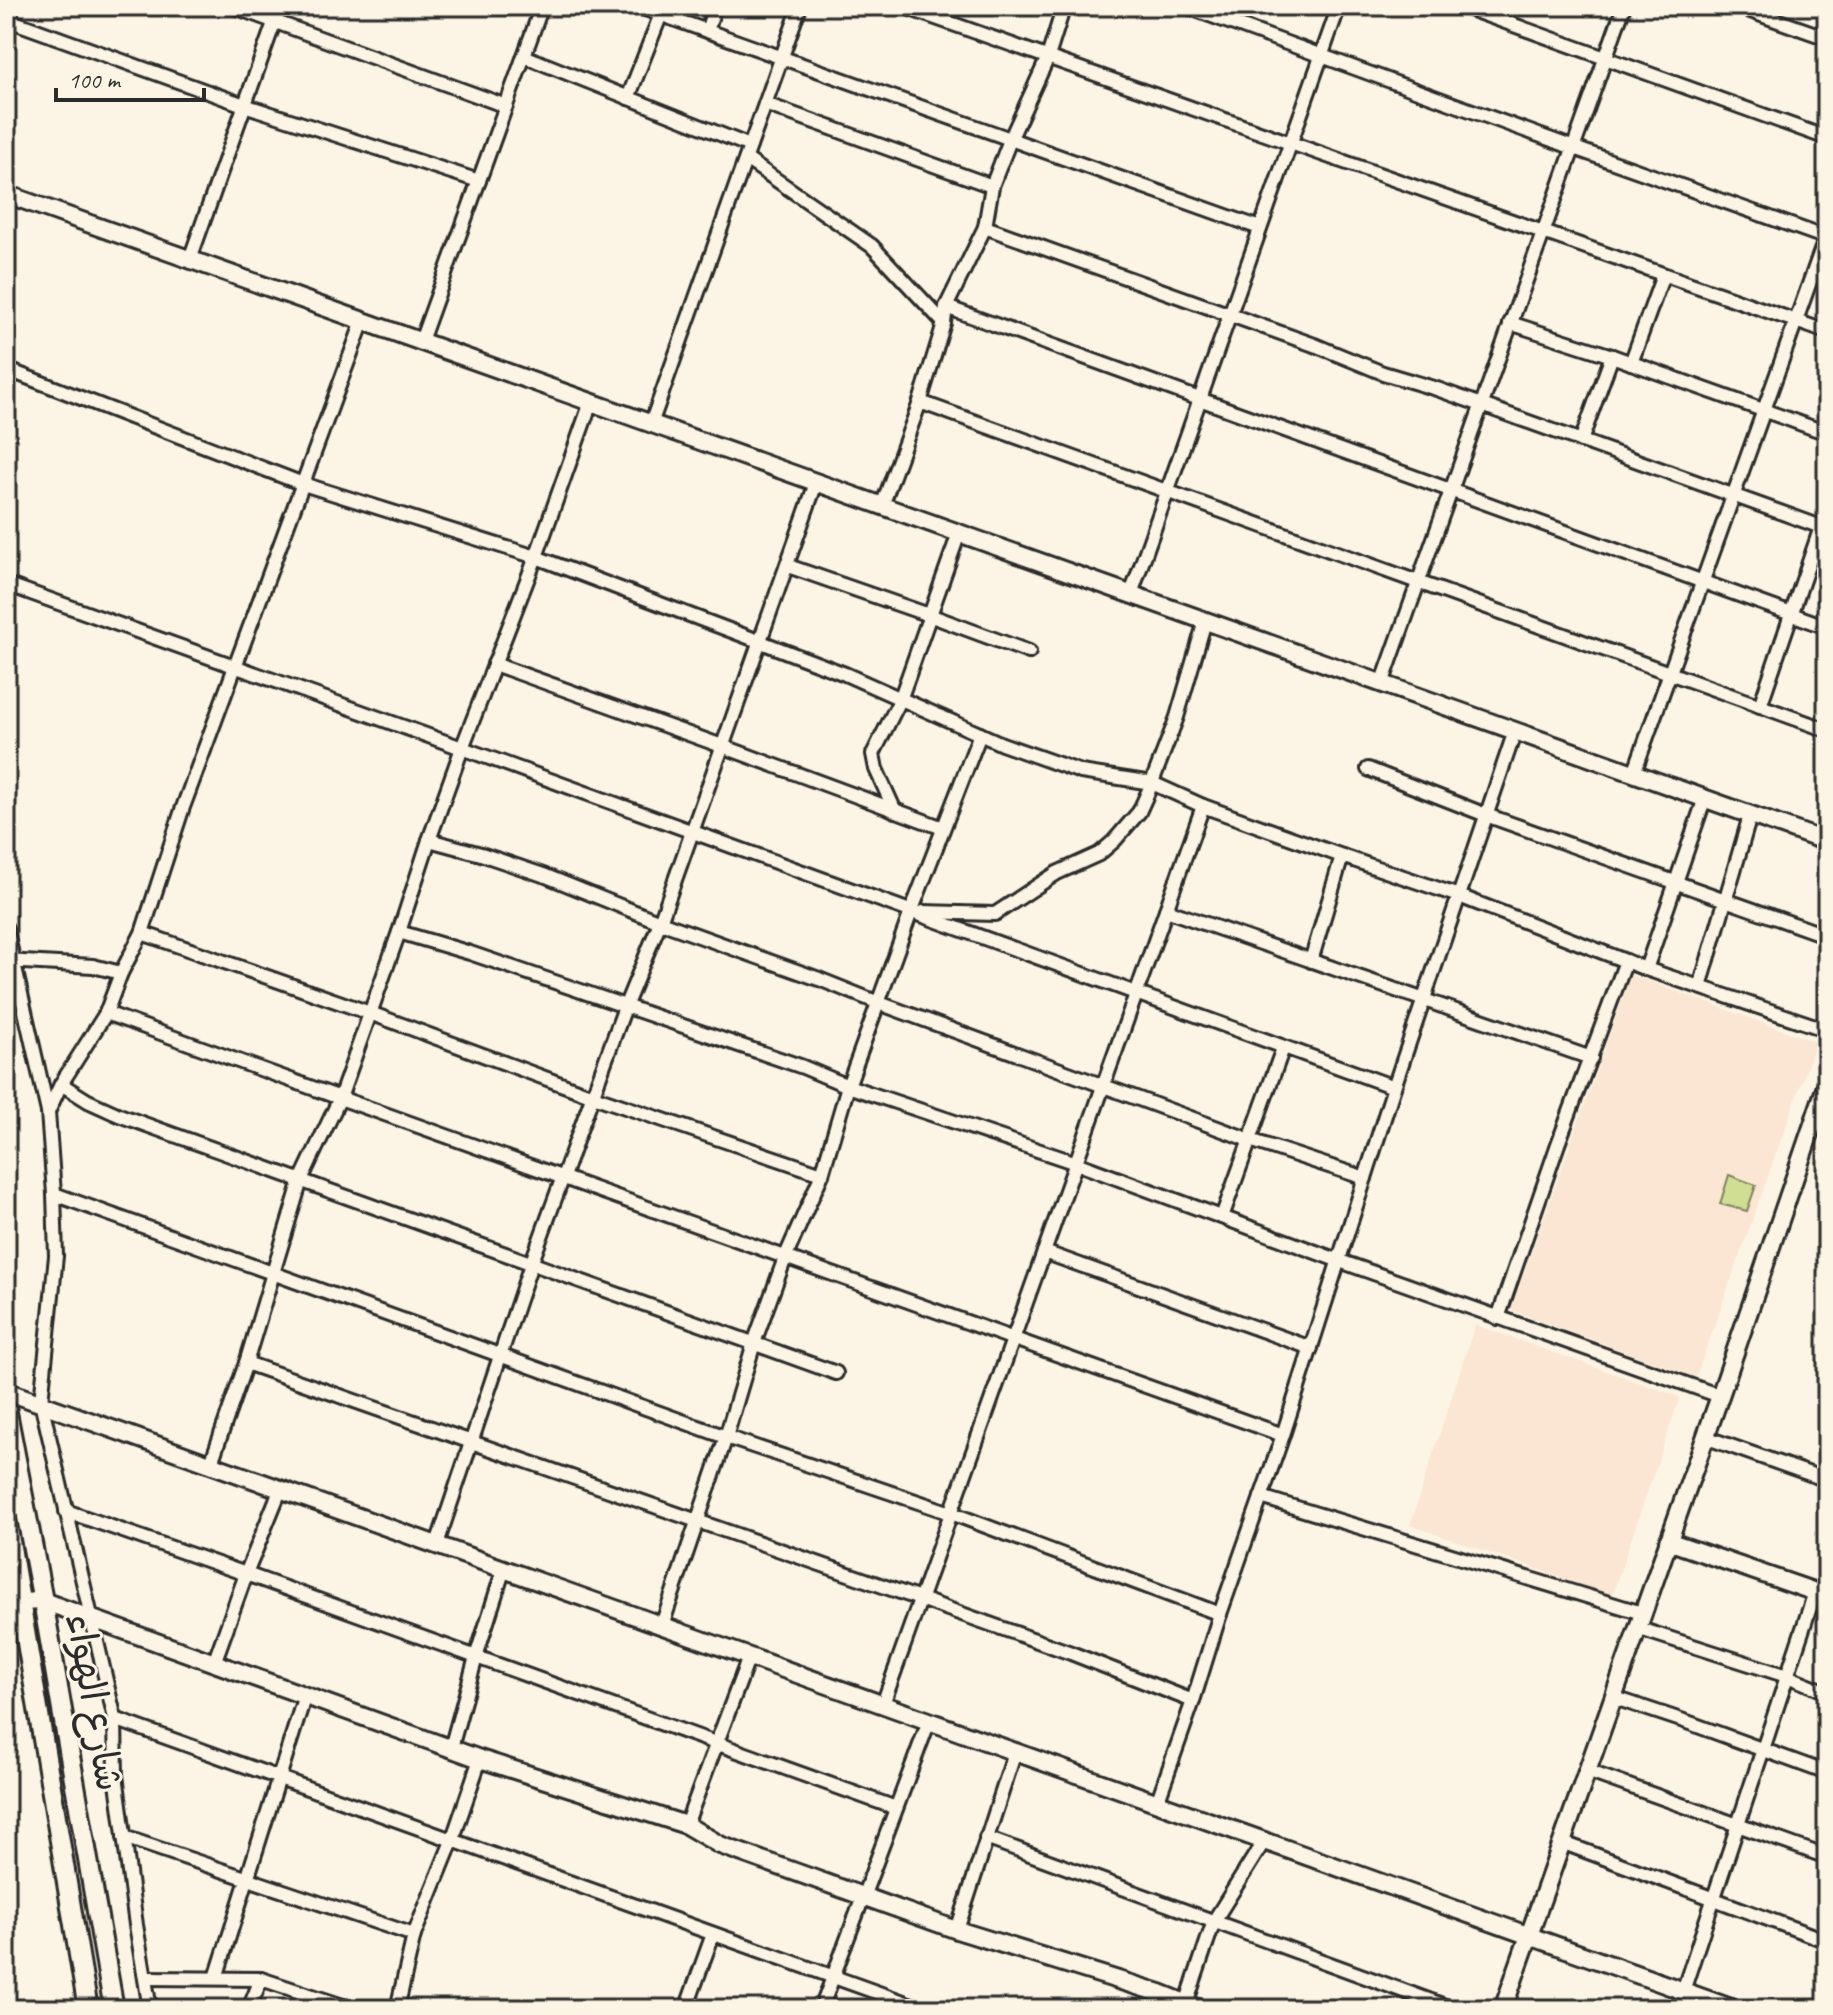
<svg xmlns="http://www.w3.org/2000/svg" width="1833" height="2015" viewBox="0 0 1833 2015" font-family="Caveat,'Playpen Sans Arabic',sans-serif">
	<rect width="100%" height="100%" fill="#fcf5e5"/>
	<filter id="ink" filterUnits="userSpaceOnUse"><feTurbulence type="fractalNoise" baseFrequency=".0125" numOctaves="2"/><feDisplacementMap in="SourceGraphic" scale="16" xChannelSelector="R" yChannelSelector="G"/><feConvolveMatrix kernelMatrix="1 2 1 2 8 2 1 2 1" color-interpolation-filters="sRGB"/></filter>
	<g filter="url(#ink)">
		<!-- built -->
		<g fill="#fae6d2">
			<polygon points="1631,975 1816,1042 1696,1377 1511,1310"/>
			<polygon points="1475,1325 1680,1397 1612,1595 1410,1525"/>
		</g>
		<!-- green -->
		<polygon fill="#cfde92" stroke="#7d845e" stroke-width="2" points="1729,1175 1756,1185 1747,1211 1720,1204"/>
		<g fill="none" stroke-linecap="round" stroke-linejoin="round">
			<defs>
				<g id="street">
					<polyline points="232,6 506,106"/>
					<polyline points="637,6 1260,228"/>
					<polyline points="902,6 1827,332"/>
					<polyline points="1185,6 1574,148 1827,238"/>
					<polyline points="1461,6 1827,138"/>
					<polyline points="1736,6 1827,38"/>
					<polyline points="6,19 244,105 479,181"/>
					<polyline points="707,31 715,6"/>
					<polyline points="524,56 750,146"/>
					<polyline points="628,98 661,14"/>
					<polyline points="765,104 992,186"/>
					<polyline points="746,159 872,246 944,323"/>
					<polyline points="985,227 1317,346 1383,373 1437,389 1827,529"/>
					<polyline points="190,259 280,6"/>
					<polyline points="946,307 1827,627"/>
					<polyline points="1510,323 1612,356 1827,433"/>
					<polyline points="421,341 542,6"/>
					<polyline points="1631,363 1663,275"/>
					<polyline points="6,369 303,484 536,557 761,642 845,674 1002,744 1081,772 1152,783 1203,806 1342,856 1459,896 1646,969 1827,1030"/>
					<polyline points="591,402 536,557 462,748 429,840 481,854 546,876 660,922 819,979 879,1003 1250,1140 1365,1178"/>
					<polyline points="920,402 1827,730"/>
					<polyline points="651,424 800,6"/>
					<polyline points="1581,441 1612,356"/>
					<polyline points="882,506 920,402 944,323 946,307 985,227 992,186 1010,140 1048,57 1064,6"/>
					<polyline points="788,566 929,615 1029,652"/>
					<polyline points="6,584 462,748 1394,1087"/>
					<polyline points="1131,594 1339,6"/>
					<polyline points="494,664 722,746 943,828"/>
					<polyline points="1382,684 1624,6"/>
					<polyline points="1760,706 1821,527"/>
					<polyline points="1368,769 1486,815 1827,936"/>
					<polyline points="1634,773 1827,234"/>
					<polyline points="895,811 876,769 873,754 900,700 959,533"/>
					<polyline points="1166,910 1591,1058"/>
					<polyline points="923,912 995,914 1057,873 1099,854 1114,841 1139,812 1149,790 1177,717 1205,621"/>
					<polyline points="6,928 48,1112 54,1194 56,1256 41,1402 115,1719 116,1775 136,1925 150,2009"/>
					<polyline points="399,932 470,953 803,1067 848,1086 1076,1163 1340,1261 1720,1396"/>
					<polyline points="142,933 370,1013 593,1096 822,1174"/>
					<polyline points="6,961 93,966 121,973"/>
					<polyline points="1311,961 1342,856"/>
					<polyline points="1646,969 1705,798"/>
					<polyline points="1700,987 1750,816"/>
					<polyline points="106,1013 340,1098 1283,1435"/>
					<polyline points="61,1084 88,1101 119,1115 836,1373"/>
					<polyline points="48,1112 61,1084 106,1013 121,973 142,933 182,810 363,321"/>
					<polyline points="54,1194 726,1437 951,1513 1220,1614"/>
					<polyline points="1222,1217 1283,1048"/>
					<polyline points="1044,1252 1311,1348"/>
					<polyline points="1498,1318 1558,1144 1626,961"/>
					<polyline points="246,1363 920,1599 1071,1653 1193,1701"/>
					<polyline points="1705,1437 1827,1480"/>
					<polyline points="211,1463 246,1363 301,1180 340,1098 399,932 429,840"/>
					<polyline points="1261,1497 1642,1613"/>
					<polyline points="66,1511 246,1574 896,1808"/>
					<polyline points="437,1544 530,1267 625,1007 660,922 816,483"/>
					<polyline points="1822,1594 1827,1579"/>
					<polyline points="662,1625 726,1437 754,1343 785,1258 822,1174 848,1086 911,912 980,734"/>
					<polyline points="1637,1628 1787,1676 1827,1692"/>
					<polyline points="214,1663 246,1574 281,1488"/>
					<polyline points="1612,1697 1687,1722 1827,1773"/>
					<polyline points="883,1704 1203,806"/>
					<polyline points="115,1719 923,2009"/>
					<polyline points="451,1748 476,1657 504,1568"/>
					<polyline points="1587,1771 1827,1857"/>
					<polyline points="1157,1803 1193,1701 1220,1614 1283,1435 1394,1087 1515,731"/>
					<polyline points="686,1825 749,1657"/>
					<polyline points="124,1837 414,1935"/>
					<polyline points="986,1838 1453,2009"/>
					<polyline points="1561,1842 1827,1941"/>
					<polyline points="957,1930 1015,1752"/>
					<polyline points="145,1978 261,1979 352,2009"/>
					<polyline points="216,1978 305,1695"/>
					<polyline points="1683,1991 1815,1592"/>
					<polyline points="1186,2004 1214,1921 1264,1841"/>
					<polyline points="249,2009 261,1979"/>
					<polyline points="397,2009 414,1935 452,1841 480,1759"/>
					<polyline points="686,2009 713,1934"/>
					<polyline points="821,2009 929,1721"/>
				</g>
				<g id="secondary">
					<polyline points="6,194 1827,842"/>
					<polyline points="6,1391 1734,2009"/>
					<polyline points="1668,1541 1827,1596"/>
					<polyline points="20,1602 43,1601 480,1759 686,1825 720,1845 957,1930 1160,1993 1200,2009"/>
					<polyline points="1503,2009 1720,1396 1827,1083"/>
				</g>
				<g id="primary">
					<polyline points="6,1407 43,1601 114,2009"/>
					<polyline points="6,1517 88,2009"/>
				</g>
			</defs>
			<!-- street casing -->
			<use href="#street" stroke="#2b2b2b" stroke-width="18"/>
			<!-- secondary casing -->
			<use href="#secondary" stroke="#2b2b2b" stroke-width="22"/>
			<!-- primary casing -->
			<use href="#primary" stroke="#2b2b2b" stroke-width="24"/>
			<!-- street -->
			<use href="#street" stroke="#fcf5e5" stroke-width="12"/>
			<!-- secondary -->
			<use href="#secondary" stroke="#fcf5e5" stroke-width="16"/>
			<!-- primary -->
			<use href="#primary" stroke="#fcf5e5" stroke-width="18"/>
		</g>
	</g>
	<g text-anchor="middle" stroke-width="6" stroke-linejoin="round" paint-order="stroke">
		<!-- street labels -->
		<g font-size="38" fill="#2b2b2b" stroke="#fcf5e5">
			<text transform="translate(95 1702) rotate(80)" y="13">شارع الهواء</text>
		</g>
	</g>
	<!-- margin -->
	<rect width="1833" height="2015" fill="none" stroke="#fcf5e5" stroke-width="32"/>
	<rect x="16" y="16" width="1801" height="1983" fill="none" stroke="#2b2b2b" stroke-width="3" filter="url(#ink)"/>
	<!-- scale -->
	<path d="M56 88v12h148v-12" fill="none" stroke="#2b2b2b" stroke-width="4"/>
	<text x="68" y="88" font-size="24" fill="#2b2b2b" stroke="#fcf5e5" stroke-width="6" paint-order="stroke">100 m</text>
</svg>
